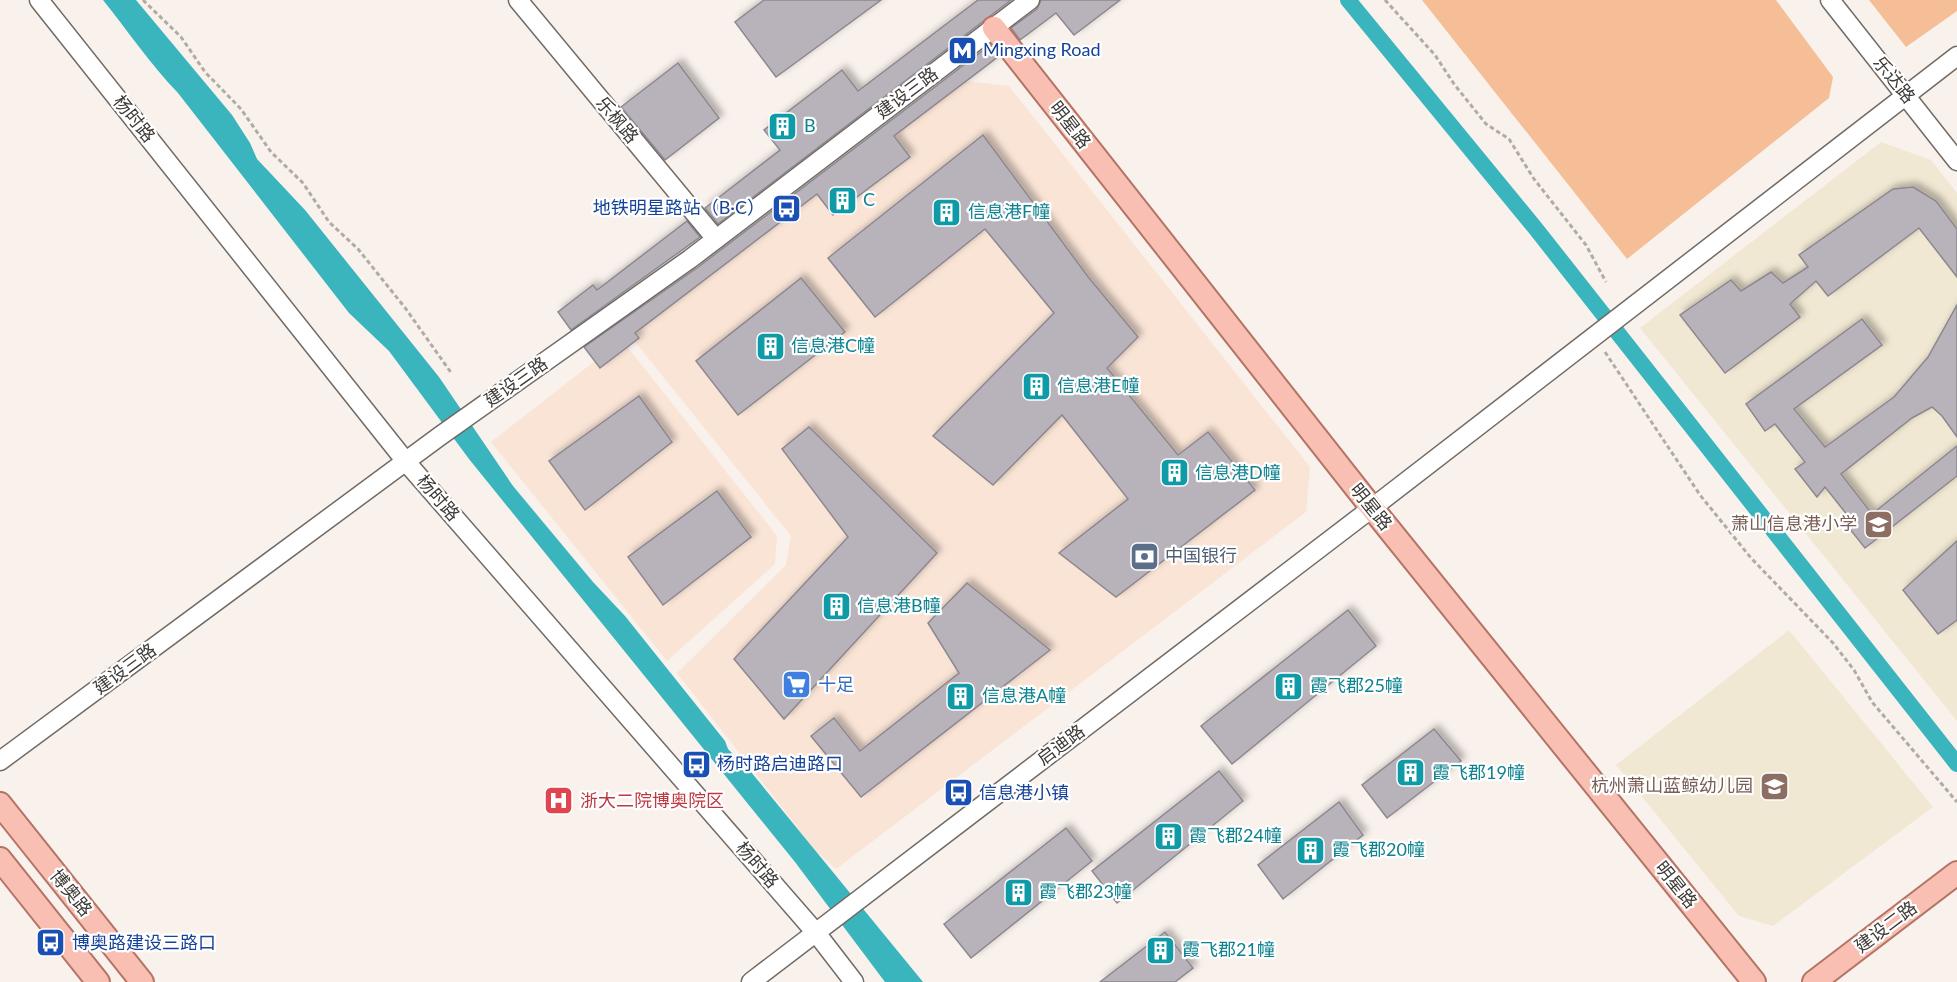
<svg xmlns="http://www.w3.org/2000/svg" width="1957" height="982" viewBox="0 0 1957 982" font-family="Lato,'Noto Sans SC',sans-serif">
	<defs>
		<filter id="shadow"><feDropShadow dx="4.5" dy="-4.5" stdDeviation="3" flood-color="#0004"/></filter>
	</defs>
	<rect width="100%" height="100%" fill="#f9f1ec"/>
	<!-- commercial -->
	<g fill="#fae4d6">
		<polygon points="958,80 1009,86 1310,467 1306,512 836,869 815,850 677,673 786,565 791,536 628,333"/>
		<polygon points="622,340 777,536 775,564 667,661 491,442"/>
	</g>
	<!-- education -->
	<g fill="#f1e8d3">
		<polygon points="1881,142 1931,160 1957,193 1957,721 1640,328"/>
		<polygon points="1789,630 1933,807 1773,926 1739,916 1616,765"/>
	</g>
	<!-- green -->
	<g fill="#f6be96">
		<polygon points="1422,0 1776,0 1833,77 1829,98 1627,259"/>
		<polygon points="1869,0 1957,0 1957,11 1906,47"/>
	</g>
	<!-- water -->
	<path fill="#3ab4bd" d="M 103,0 L 136,0 L 232,115 L 250,143 L 257,159 L 305,210 L 439,377 L 513,486 L 593,582 L 625,616 L 725,741 L 728,749 L 751,772 L 923,982 L 885,982 L 795,862 L 469,459 L 389,351 L 349,313 L 178,93 C 150,64 128,31 103,0 Z"/>
	<g fill="none" stroke-linecap="round" stroke-linejoin="round">
		<!-- canal -->
		<polyline stroke="#3ab4bd" stroke-width="16" points="1348,0 1536,229 1957,764"/>
	</g>
	<!-- building -->
	<g fill="#b8b3ba" stroke="#8d888f" stroke-width="1.5" filter="url(#shadow)">
		<polygon points="764,0 881,0 776,77 735,22"/>
		<polygon points="978,0 1011,0 718,224 705,208 780,150 764,130 842,70 858,91"/>
		<polygon points="1041,0 1120,0 1074,35 1056,13 1020,40 1011,28 1037,9"/>
		<polygon points="990,45 999,56 894,136 910,157 833,215 817,194 635,333 639,338 600,368 584,347 697,268"/>
		<polygon points="678,63 719,118 665,160 621,107"/>
		<polygon points="983,135 1089,278 1138,337 1107,368 1178,455 1208,432 1255,490 1116,597 1059,553 1128,499 1062,415 993,485 933,436 1054,313 985,229 875,317 828,258"/>
		<polygon points="1913,187 1936,201 1957,229 1957,277 1919,228 1828,296 1816,281 1790,304 1800,317 1725,373 1680,315 1731,280 1741,291 1771,272 1783,283 1808,267 1799,255 1893,189"/>
		<polygon points="687,221 700,237 571,330 558,312 593,285 597,290"/>
		<polygon points="801,278 845,332 738,415 696,361"/>
		<polygon points="1957,305 1957,437 1942,416 1932,407 1912,418 1841,474 1872,514 1957,446 1957,476 1865,548 1849,528 1856,526 1825,487 1817,497 1795,469 1805,462 1775,424 1765,431 1746,404 1862,319 1882,345 1794,409 1825,447 1894,397 1928,357"/>
		<polygon points="639,396 672,442 585,510 549,461"/>
		<polygon points="809,427 937,553 784,719 734,659 848,537 782,449"/>
		<polygon points="717,491 751,537 663,605 628,557"/>
		<polygon points="1957,541 1957,620 1938,634 1903,590"/>
		<polygon points="967,583 1050,650 861,797 811,736 834,718 860,751 959,673 928,623"/>
		<polygon points="1348,610 1376,646 1232,764 1201,726"/>
		<polygon points="1434,729 1461,761 1387,818 1362,785"/>
		<polygon points="1219,771 1243,801 1117,903 1092,871"/>
		<polygon points="1339,802 1363,835 1283,899 1258,865"/>
		<polygon points="1066,828 1092,861 971,958 944,924"/>
		<polygon points="1165,932 1193,968 1175,982 1100,982"/>
	</g>
	<g fill="none" stroke-linecap="round" stroke-linejoin="round">
		<defs>
			<g id="minor">
				<polyline points="39,0 407,463 817,934 854,982"/>
				<polyline points="518,0 716,239"/>
				<polyline points="1830,0 1957,161"/>
				<polyline points="0,761 440,436 690,259 1030,0"/>
				<polyline points="751,982 1372,508 1957,56"/>
			</g>
			<g id="major">
				<polyline points="994,28 1372,508 1754,982"/>
				<polyline points="0,804 142,982"/>
				<polyline points="0,859 98,982"/>
				<polyline points="1814,982 1957,873"/>
			</g>
		</defs>
		<!-- minor casing -->
		<use href="#minor" stroke="#716b66" stroke-width="21"/>
		<!-- major casing -->
		<use href="#major" stroke="#b47465" stroke-width="26"/>
		<!-- path -->
		<g stroke="#b1aba6" stroke-width="3" stroke-dasharray="4.5 3" stroke-linecap="butt">
			<polyline points="143,0 181,37 205,72 241,109 271,152 303,183 329,222 358,249 406,309 452,374"/>
			<polyline points="1385,0 1435,55 1454,84 1486,124 1509,139 1534,179 1586,245 1606,282"/>
			<polyline points="1605,352 1700,495 1751,558 1833,643 1854,670 1872,702 1957,802"/>
		</g>
		<!-- minor -->
		<use href="#minor" stroke="#fff" stroke-width="18"/>
		<!-- major -->
		<use href="#major" stroke="#f8bfb2" stroke-width="22"/>
	</g>
	<!-- icons -->
	<defs>
		<symbol id="metro-square" viewBox="-11 -11 22 22"><rect x="-9" y="-9" width="18" height="18" rx="4" fill="#1a4fb4" stroke="#fff"/><path d="M-5.5 5V-5H-3L0 0L3-5H5.5V5H3V-.5L0 4L-3-.5V5Z" fill="#fff"/></symbol>
		<symbol id="building-square" viewBox="-11 -11 22 22"><rect x="-9" y="-9" width="18" height="18" rx="4" fill="#0f9aa8" stroke="#fff"/><path d="M-4-6H4V6H1V3H-1V6H-4ZM-2.5-4.3h1.7v1.8h-1.7ZM.8-4.3h1.7v1.8H.8ZM-2.5-1h1.7V.8h-1.7ZM.8-1h1.7V.8H.8Z" fill="#fff"/></symbol>
		<symbol id="bus-square" viewBox="-11 -11 22 22"><rect x="-9" y="-9" width="18" height="18" rx="4" fill="#1a4fb4" stroke="#fff"/><path d="M-5-6H5V4H4V6H2V4H-2V6H-4V4H-5ZM-3.5-4V0h7V-4ZM-3.5 1.2v1.5H-2V1.2ZM2 1.2v1.5H3.5V1.2Z" fill="#fff"/></symbol>
		<symbol id="school-square" viewBox="-11 -11 22 22"><rect x="-9" y="-9" width="18" height="18" rx="4" fill="#8d6e63" stroke="#fff"/><path d="M0-5L7-2L0 1L-7-2ZM-4 1L0 2.5L4 1V4Q0 6-4 4Z" fill="#fff"/></symbol>
		<symbol id="bank-square" viewBox="-11 -11 22 22"><rect x="-9" y="-9" width="18" height="18" rx="4" fill="#5c6f8a" stroke="#fff"/><path d="M-6-4H6V4H-6ZM0-2.3a2.3 2.3 0 1 0 0 4.6a2.3 2.3 0 1 0 0-4.6Z" fill="#fff"/></symbol>
		<symbol id="supermarket-square" viewBox="-11 -11 22 22"><rect x="-9" y="-9" width="18" height="18" rx="4" fill="#3f7fe0" stroke="#fff"/><path d="M-6-5.5h2.5l.6 2H6L4.5 2H-2.5L-4.4-4H-6ZM-1.5 3.2a1.3 1.3 0 1 0 .1 0ZM3 3.2a1.3 1.3 0 1 0 .1 0Z" fill="#fff"/></symbol>
		<symbol id="hospital-square" viewBox="-11 -11 22 22"><rect x="-9" y="-9" width="18" height="18" rx="4" fill="#e0444e" stroke="#fff"/><path d="M-5-5h3v3.5h4V-5h3V5h-3V1.5h-4V5h-3Z" fill="#fff"/></symbol>
	</defs>
	<g fill-rule="evenodd">
		<use href="#metro-square" x="946" y="34" width="33" height="33"/>
		<use href="#building-square" x="766" y="110" width="33" height="33"/>
		<use href="#building-square" x="826" y="184" width="33" height="33"/>
		<use href="#bus-square" x="770" y="192" width="33" height="33"/>
		<use href="#building-square" x="930" y="196" width="33" height="33"/>
		<use href="#building-square" x="754" y="330" width="33" height="33"/>
		<use href="#building-square" x="1020" y="370" width="33" height="33"/>
		<use href="#building-square" x="1158" y="456" width="33" height="33"/>
		<use href="#school-square" x="1862" y="508" width="33" height="33"/>
		<use href="#bank-square" x="1128" y="540" width="33" height="33"/>
		<use href="#building-square" x="820" y="590" width="33" height="33"/>
		<use href="#supermarket-square" x="780" y="668" width="33" height="33"/>
		<use href="#building-square" x="1272" y="670" width="33" height="33"/>
		<use href="#building-square" x="944" y="680" width="33" height="33"/>
		<use href="#bus-square" x="680" y="748" width="33" height="33"/>
		<use href="#building-square" x="1394" y="756" width="33" height="33"/>
		<use href="#school-square" x="1758" y="770" width="33" height="33"/>
		<use href="#bus-square" x="942" y="776" width="33" height="33"/>
		<use href="#hospital-square" x="542" y="784" width="33" height="33"/>
		<use href="#building-square" x="1152" y="820" width="33" height="33"/>
		<use href="#building-square" x="1294" y="834" width="33" height="33"/>
		<use href="#building-square" x="1002" y="876" width="33" height="33"/>
		<use href="#bus-square" x="34" y="926" width="33" height="33"/>
		<use href="#building-square" x="1144" y="934" width="33" height="33"/>
	</g>
	<g text-anchor="middle" stroke-width="4.5" stroke-linejoin="round" paint-order="stroke">
		<!-- transit labels -->
		<g font-size="18" fill="#164399" stroke="#fff" text-anchor="start">
			<text x="983" y="56">Mingxing Road</text>
			<text x="765" y="214" text-anchor="end">地铁明星路站（B·C）</text>
			<text x="717" y="770">杨时路启迪路口</text>
			<text x="979" y="799">信息港小镇</text>
			<text x="72" y="949">博奥路建设三路口</text>
		</g>
		<!-- street labels -->
		<g font-size="18" fill="#3d3a37" stroke="#fff">
			<text transform="translate(1894 80) rotate(51)" y="6">乐达路</text>
			<text transform="translate(907 93) rotate(-37)" y="6">建设三路</text>
			<text transform="translate(134 119) rotate(51)" y="6">杨时路</text>
			<text transform="translate(617 120) rotate(50)" y="6">乐枫路</text>
			<text transform="translate(1070 125) rotate(52)" y="6">明星路</text>
			<text transform="translate(516 382) rotate(-35)" y="6">建设三路</text>
			<text transform="translate(438 498) rotate(49)" y="6">杨时路</text>
			<text transform="translate(1371 507) rotate(51)" y="6">明星路</text>
			<text transform="translate(125 669) rotate(-36)" y="6">建设三路</text>
			<text transform="translate(1061 745) rotate(-37)" y="6">启迪路</text>
			<text transform="translate(757 865) rotate(49)" y="6">杨时路</text>
			<text transform="translate(1676 885) rotate(51)" y="6">明星路</text>
			<text transform="translate(71 893) rotate(51)" y="6">博奥路</text>
			<text transform="translate(1886 927) rotate(-37)" y="6">建设二路</text>
		</g>
		<!-- culture labels -->
		<g font-size="18" fill="#0d838f" stroke="#fff" text-anchor="start">
			<text x="804" y="132">B</text>
			<text x="863" y="206">C</text>
			<text x="968" y="218">信息港F幢</text>
			<text x="791" y="352">信息港C幢</text>
			<text x="1057" y="392">信息港E幢</text>
			<text x="1195" y="479">信息港D幢</text>
			<text x="857" y="612">信息港B幢</text>
			<text x="1310" y="692">霞飞郡25幢</text>
			<text x="982" y="702">信息港A幢</text>
			<text x="1432" y="779">霞飞郡19幢</text>
			<text x="1189" y="842">霞飞郡24幢</text>
			<text x="1332" y="856">霞飞郡20幢</text>
			<text x="1039" y="898">霞飞郡23幢</text>
			<text x="1182" y="956">霞飞郡21幢</text>
		</g>
		<!-- education labels -->
		<g font-size="18" fill="#785e54" stroke="#fff" text-anchor="end">
			<text x="1857" y="530">萧山信息港小学</text>
			<text x="1753" y="792">杭州萧山蓝鲸幼儿园</text>
		</g>
		<!-- service labels -->
		<g font-size="18" fill="#4e5e75" stroke="#fff" text-anchor="start">
			<text x="1165" y="562">中国银行</text>
		</g>
		<!-- shop labels -->
		<g font-size="18" fill="#366cbe" stroke="#fff" text-anchor="start">
			<text x="818" y="691">十足</text>
		</g>
		<!-- health labels -->
		<g font-size="18" fill="#be3a42" stroke="#fff" text-anchor="start">
			<text x="580" y="807">浙大二院博奥院区</text>
		</g>
	</g>
</svg>
